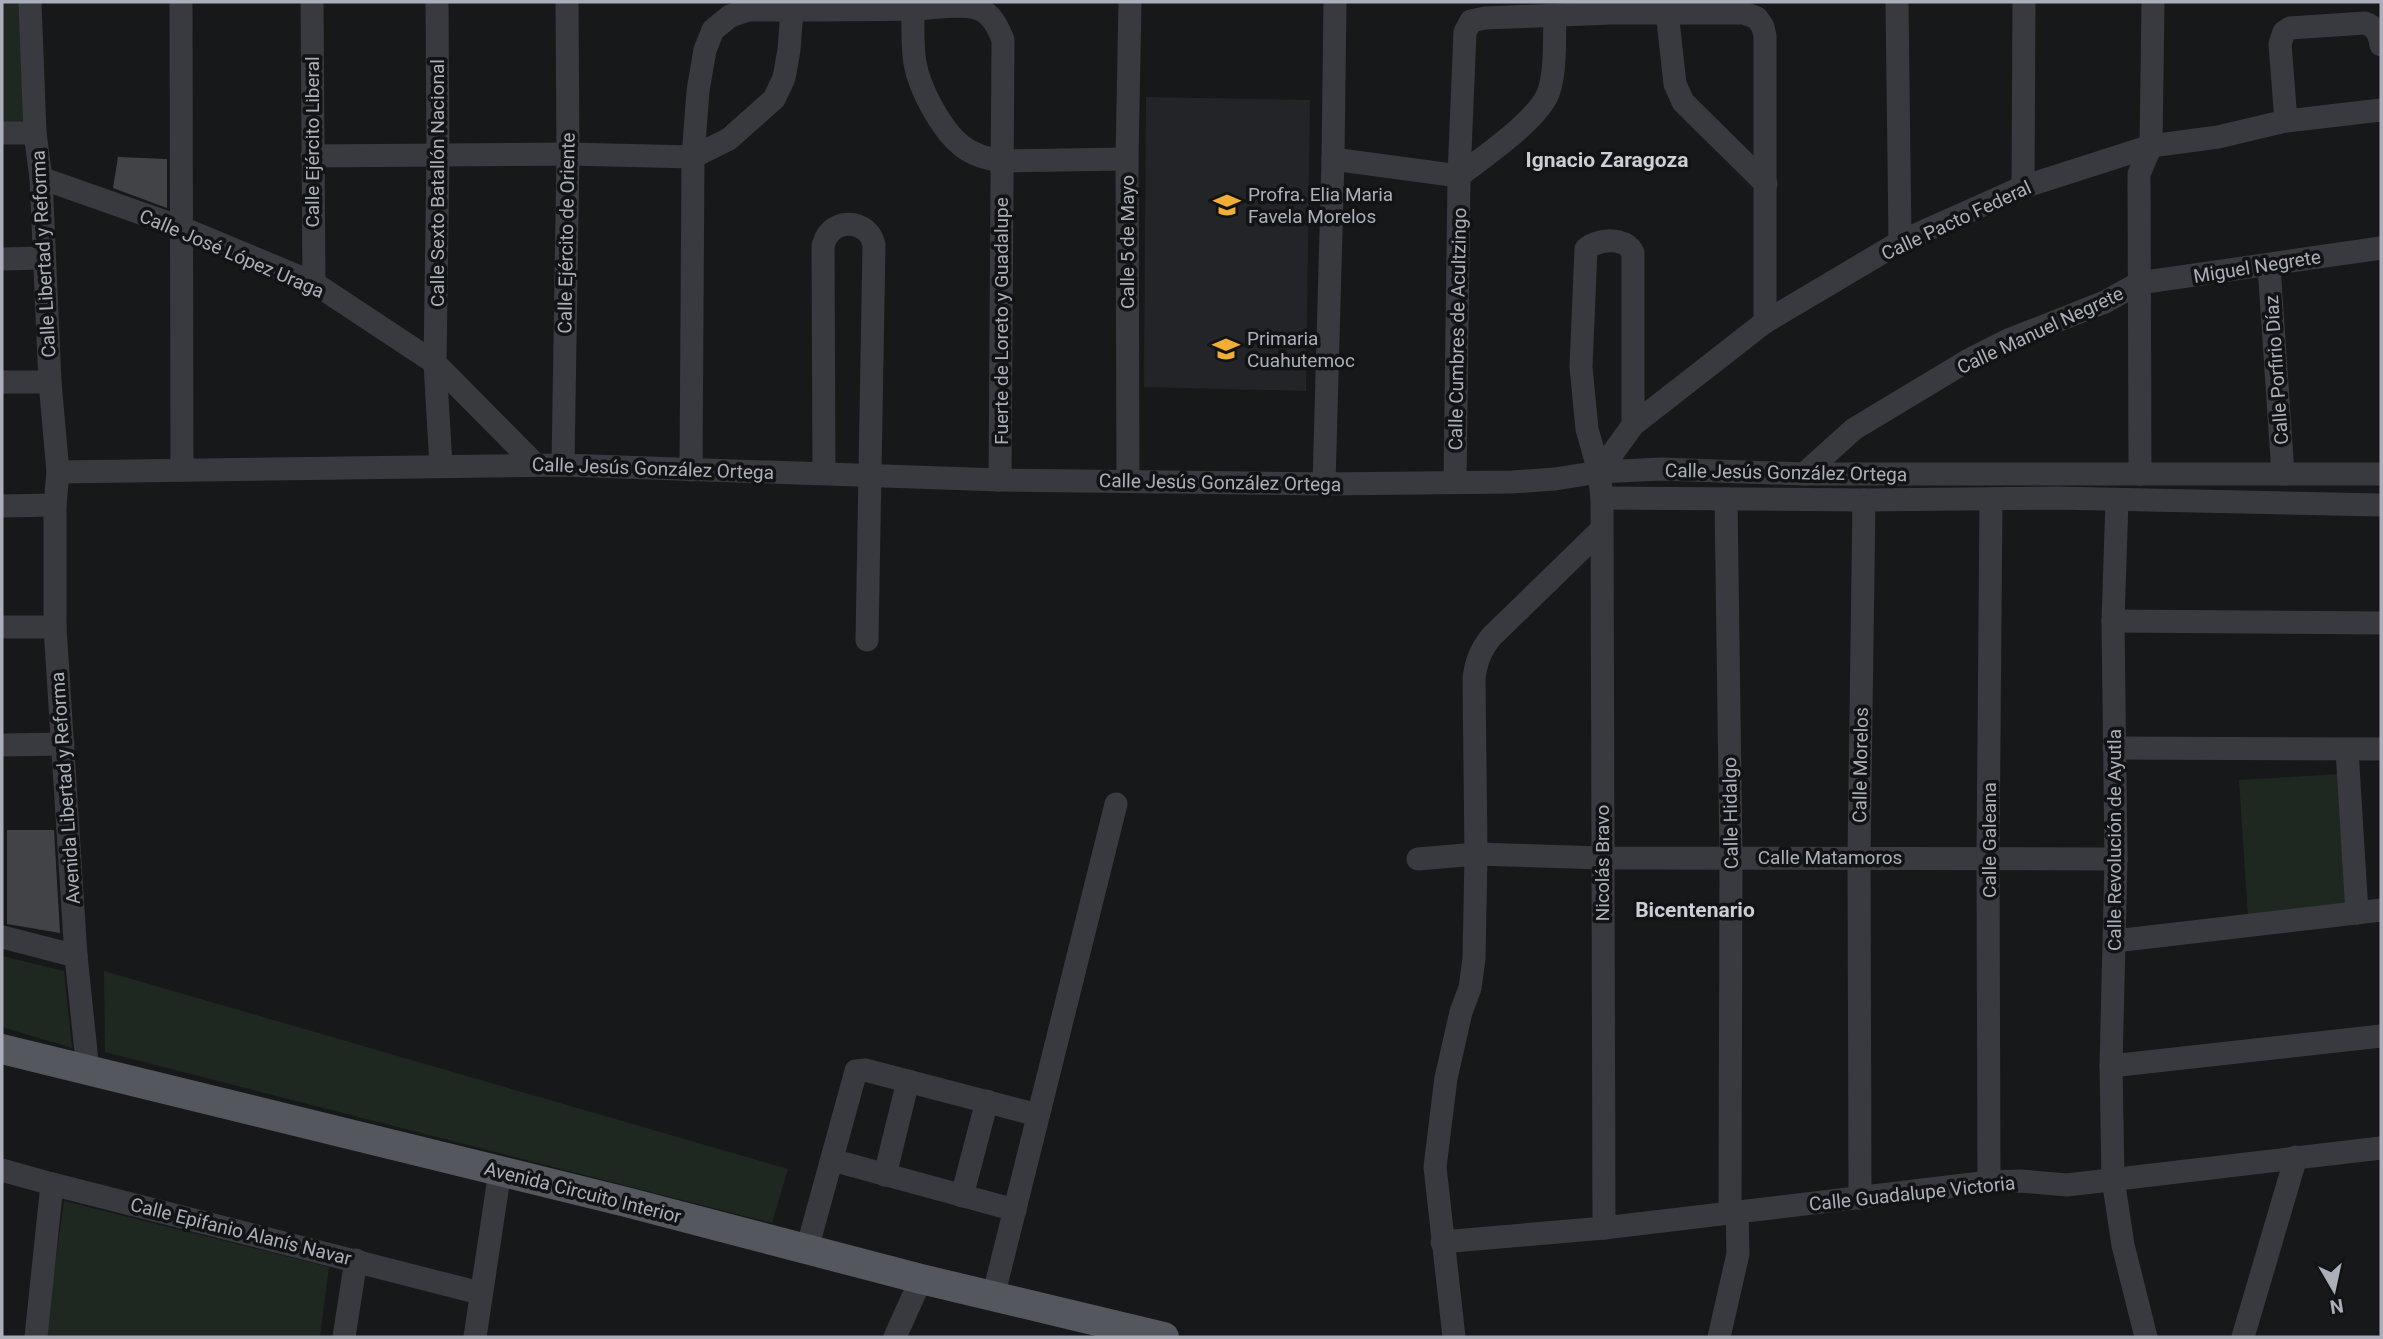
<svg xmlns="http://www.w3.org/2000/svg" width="2383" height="1339" viewBox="0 0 2383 1339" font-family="Roboto,sans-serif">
	<rect width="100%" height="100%" fill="#17181a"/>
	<!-- built -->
	<polygon fill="#232427" points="1146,97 1310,100 1306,391 1144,387"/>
	<!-- green -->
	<g fill="#1f2820">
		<polygon points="2,2 20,2 27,124 2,124"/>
		<polygon points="2340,774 2349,911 2248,917 2239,780"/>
		<polygon points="2,956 64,971 72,1048 2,1027"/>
		<polygon points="104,971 788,1169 772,1223 105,1052"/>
		<polygon points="64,1201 329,1267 320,1337 45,1337"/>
	</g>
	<!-- building -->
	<g fill="#424347">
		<polygon points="118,157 167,159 167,208 113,188"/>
		<polygon points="7,830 54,830 60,933 7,924"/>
	</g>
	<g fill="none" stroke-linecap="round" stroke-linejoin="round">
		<!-- minor -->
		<g stroke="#393a3f" stroke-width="23">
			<polyline points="30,2 35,133 41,178 50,382 58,472 55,505 55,627 76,956 88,1071"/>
			<polyline points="181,2 182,469"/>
			<polyline points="312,2 314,283"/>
			<polyline points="437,2 438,155 435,363 441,466"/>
			<polyline points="1897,2 1900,242"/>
			<path d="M 913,9 C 913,27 912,45 915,63 C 919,88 942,131 962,146 C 973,155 988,159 1002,161 L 1127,159"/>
			<polyline points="1667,12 1675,84 1683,102 1766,184"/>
			<path d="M 2286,121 L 2280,44 L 2284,32 L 2290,28 L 2365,23 C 2376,27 2379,33 2381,45"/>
			<polyline points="2,133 35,133"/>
			<polyline points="312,156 568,154 693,157 729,139 774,99 784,78 789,50 792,10"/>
			<path d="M 1333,159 L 1459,176 C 1483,157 1540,119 1549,91 C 1556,68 1554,40 1555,16"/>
			<polyline points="41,178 180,227 314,283 435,363 535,464"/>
			<polyline points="2023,187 2024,2"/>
			<polyline points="2,259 44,258"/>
			<polyline points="2269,266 2283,474"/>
			<polyline points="2,382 50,382"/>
			<polyline points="563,465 568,154 567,2"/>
			<path d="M 691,470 L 693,157 L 698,91 L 705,50 L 713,30 L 730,16 L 748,10 C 803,10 857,10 911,9 C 932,9 956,3 976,8 C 991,12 998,27 1003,40 L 1000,480"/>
			<polyline points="58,472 563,465 1000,480 1324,484 1512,482 1555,479 1599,472 1662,469 1804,474 2381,474"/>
			<polyline points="1599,472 1633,425 1765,322 1900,242 2023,187 2151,146 2218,137 2286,121 2381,110"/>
			<path d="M 824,473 L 823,246 C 824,243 825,239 827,236 C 840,216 870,223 874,245 L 867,640"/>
			<polyline points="1804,474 1854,429 1967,361 2006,341 2105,302 2139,283 2381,248"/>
			<polyline points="2140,474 2139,174 2151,146 2153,2"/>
			<polyline points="1128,481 1127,159 1130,2"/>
			<polyline points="1455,482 1459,176 1465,32 1471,21 1485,18 1611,13 1744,13 1757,18 1763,27 1765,36 1765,322"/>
			<polyline points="1324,484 1333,159 1335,2"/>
			<polyline points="1602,498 1864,500 2056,498 2381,505"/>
			<polyline points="1726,499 1731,857 1730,1211"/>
			<polyline points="2117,500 2113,621 2116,859 2111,1066 2113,1179 2123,1245 2146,1337"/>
			<polyline points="2,506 55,505"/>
			<polyline points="2113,621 2381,623"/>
			<polyline points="2,627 55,627"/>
			<polyline points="2,745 63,744"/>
			<polyline points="2114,748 2381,749"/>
			<polyline points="2347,750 2357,913"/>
			<polyline points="1418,859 1476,854 1602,858 2116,859"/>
			<polyline points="2,937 76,956"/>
			<polyline points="2115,941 2381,910"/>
			<polyline points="2111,1066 2381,1036"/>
			<polyline points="832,1160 1015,1210"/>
			<polyline points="2,1170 52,1184 480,1293"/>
			<polyline points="885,1175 908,1081"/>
			<polyline points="1989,1182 1988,859 1991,499"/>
			<polyline points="962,1196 987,1101"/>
			<polyline points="1860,1198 1859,857 1864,500"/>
			<path d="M 1604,1228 L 1602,498 L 1599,472 L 1587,429 L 1581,367 L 1586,249 C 1597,239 1626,236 1633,253 L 1633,425"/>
			<polyline points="1442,1242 1604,1228 1989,1182 2021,1181 2067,1185 2381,1148"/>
			<polyline points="807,1249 856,1071 865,1070 1038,1115"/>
			<polyline points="993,1297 1116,804"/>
			<polyline points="36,1337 52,1184"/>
			<polyline points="344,1337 356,1260"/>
			<polyline points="475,1337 500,1171"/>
			<polyline points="895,1337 921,1279"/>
			<path d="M 1454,1337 L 1435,1167 L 1446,1078 L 1461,1012 L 1470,988 L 1474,959 L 1476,854 L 1474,679 C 1476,662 1480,651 1491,637 L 1601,530"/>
			<polyline points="1719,1337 1738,1254 1737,1211"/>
			<polyline points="2243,1337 2296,1157"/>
		</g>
		<!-- major -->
		<polyline stroke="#55575e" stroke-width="30" points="2,1049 626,1202 921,1279 1164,1337"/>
	</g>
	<!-- icons -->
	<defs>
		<symbol id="school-bare" viewBox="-9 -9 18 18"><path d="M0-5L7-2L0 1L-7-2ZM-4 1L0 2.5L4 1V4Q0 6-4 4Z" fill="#f0ae39" stroke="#121315" stroke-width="2.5" paint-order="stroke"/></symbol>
	</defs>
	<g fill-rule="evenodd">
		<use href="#school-bare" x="1208" y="186" width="38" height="38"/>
		<use href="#school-bare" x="1207" y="330" width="38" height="38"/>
	</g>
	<g text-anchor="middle" stroke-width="7" stroke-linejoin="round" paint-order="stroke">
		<!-- street labels -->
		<g font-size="19" fill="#aaafb9" stroke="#121315">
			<text transform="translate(312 142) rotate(-90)" y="7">Calle Ejército Liberal</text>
			<text transform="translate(437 183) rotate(-90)" y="7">Calle Sexto Batallón Nacional</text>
			<text transform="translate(1956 220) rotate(-25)" y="7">Calle Pacto Federal</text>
			<text transform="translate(566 233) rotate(-89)" y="7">Calle Ejército de Oriente</text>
			<text transform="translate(1127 242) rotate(-90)" y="7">Calle 5 de Mayo</text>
			<text transform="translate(232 253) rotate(23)" y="7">Calle José López Uraga</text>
			<text transform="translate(43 254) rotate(-93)" y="7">Calle Libertad y Reforma</text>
			<text transform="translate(2257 266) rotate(-9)" y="7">Miguel Negrete</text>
			<text transform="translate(1001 321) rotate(-90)" y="7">Fuerte de Loreto y Guadalupe</text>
			<text transform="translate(1457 329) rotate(-89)" y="7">Calle Cumbres de Acultzingo</text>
			<text transform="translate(2040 330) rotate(-25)" y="7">Calle Manuel Negrete</text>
			<text transform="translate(2276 370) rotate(-94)" y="7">Calle Porfirio Díaz</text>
			<text transform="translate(653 468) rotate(2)" y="7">Calle Jesús González Ortega</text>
			<text transform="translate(1786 472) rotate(1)" y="7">Calle Jesús González Ortega</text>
			<text transform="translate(1220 482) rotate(1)" y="7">Calle Jesús González Ortega</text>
			<text transform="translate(1860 765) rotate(-89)" y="7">Calle Morelos</text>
			<text transform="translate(65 788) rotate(-94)" y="7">Avenida Libertad y Reforma</text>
			<text transform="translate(1730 813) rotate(-91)" y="7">Calle Hidalgo</text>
			<text transform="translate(1989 840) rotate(-90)" y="7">Calle Galeana</text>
			<text transform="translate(2114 840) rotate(-90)" y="7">Calle Revolución de Ayutla</text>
			<text x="1830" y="864">Calle Matamoros</text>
			<text transform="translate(1602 863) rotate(-90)" y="7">Nicolás Bravo</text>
			<text transform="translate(583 1192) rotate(14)" y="7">Avenida Circuito Interior</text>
			<text transform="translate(1912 1193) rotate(-6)" y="7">Calle Guadalupe Victoria</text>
			<text transform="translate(241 1231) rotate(14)" y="7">Calle Epifanio Alanís Navar</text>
		</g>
		<!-- poi labels -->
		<g font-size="19" fill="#aaafb9" stroke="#121315" text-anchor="start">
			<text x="1248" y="201">Profra. Elia Maria<tspan x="1248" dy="22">Favela Morelos</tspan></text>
			<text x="1247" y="345">Primaria<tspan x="1247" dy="22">Cuahutemoc</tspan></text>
		</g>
		<!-- neighbourhood labels -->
		<g font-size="21" font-weight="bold" fill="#cbced5" stroke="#121315">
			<text x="1607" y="167">Ignacio Zaragoza</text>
			<text x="1695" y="917">Bicentenario</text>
		</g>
	</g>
	<!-- border -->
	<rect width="2383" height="1339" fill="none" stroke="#aaafb9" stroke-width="7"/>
	<!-- north arrow -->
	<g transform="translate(2334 1290) rotate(171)" stroke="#121315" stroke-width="5" paint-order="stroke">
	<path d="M0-5L12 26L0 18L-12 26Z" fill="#aaafb9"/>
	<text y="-10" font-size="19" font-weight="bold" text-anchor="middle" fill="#aaafb9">N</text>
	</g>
</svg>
